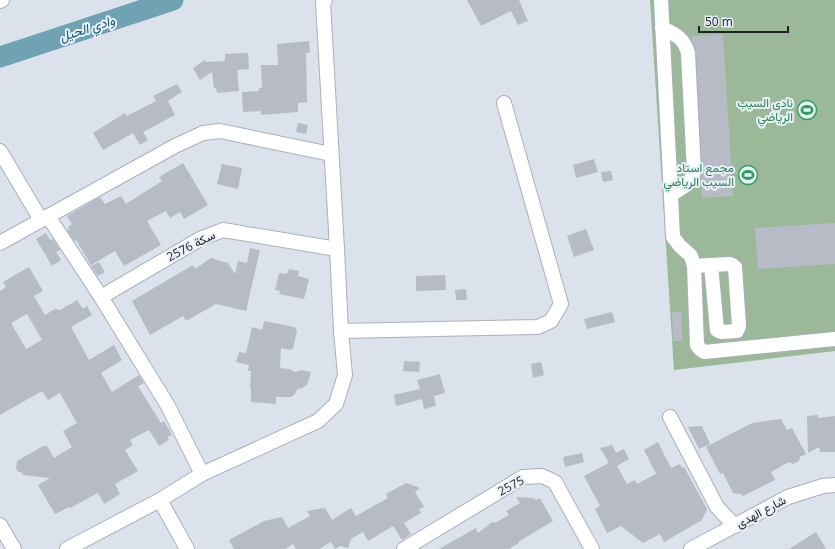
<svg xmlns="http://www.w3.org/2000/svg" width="835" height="549" viewBox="0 0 835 549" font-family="'Open Sans',Vazirmatn,sans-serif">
	<rect width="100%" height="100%" fill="#dce2ec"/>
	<!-- green -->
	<polygon fill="#9bb999" points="650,0 835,0 835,351 674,370"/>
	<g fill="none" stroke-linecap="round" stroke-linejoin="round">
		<!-- river -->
		<polyline stroke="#6fa3b4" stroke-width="21" points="0,57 173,0"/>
	</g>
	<!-- building -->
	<g fill="#b6bbc5" fill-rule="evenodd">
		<polygon points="467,0 519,0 528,21 518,25 511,11 481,26"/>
		<polygon points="723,34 733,196 702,198 701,179 702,171 696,53 692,41 692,36"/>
		<polygon points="309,41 310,53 306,53 307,102 298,103 298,112 261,115 261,111 243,112 242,92 259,91 259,88 262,88 261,65 278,65 277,44"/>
		<polygon points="248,53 249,69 237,70 239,91 217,93 216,88 214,88 212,72 200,80 193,68 205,60 206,62 225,61 225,54"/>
		<polygon points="177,84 182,92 168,101 175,115 143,132 148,140 140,145 133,133 103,150 93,133 125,113 127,116 156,101 153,96"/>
		<polygon points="298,123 308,125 306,134 296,132"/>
		<polygon points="594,159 598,172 576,178 573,165"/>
		<polygon points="183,163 208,205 184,219 180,212 170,218 166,211 147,221 161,245 124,266 115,251 91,265 76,240 74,241 67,230 69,229 68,227 72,224 67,216 100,197 105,204 121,196 126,204 162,181 159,177"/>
		<polygon points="222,164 242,168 238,189 217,184"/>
		<polygon points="611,171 613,180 603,182 601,172"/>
		<polygon points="835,223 835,264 758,269 755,228"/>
		<polygon points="586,229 594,250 574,257 567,236"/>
		<polygon points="46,233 50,240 53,239 60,250 56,252 61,260 52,266 36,239"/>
		<polygon points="250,248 260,250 246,311 216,304 186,321 183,316 150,335 132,301 193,265 195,269 211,258 228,263 235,274 238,261 247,263"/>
		<polygon points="99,262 105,272 98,276 91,266"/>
		<path d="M 29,267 L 43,291 L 34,296 L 45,315 L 55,309 L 60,310 L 77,300 L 83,309 L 87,306 L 92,315 L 71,327 L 89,360 L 114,345 L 122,360 L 101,373 L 112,392 L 139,375 L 144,383 L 138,386 L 161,423 L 164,421 L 172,435 L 167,437 L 169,440 L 159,446 L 149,430 L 130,440 L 133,445 L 125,450 L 138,471 L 115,484 L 120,494 L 104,504 L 98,493 L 70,508 L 69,507 L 55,514 L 38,485 L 50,478 L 23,475 L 21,472 L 18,472 L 16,468 L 17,461 L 43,446 L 47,446 L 54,458 L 72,447 L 63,431 L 77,423 L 60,393 L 48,400 L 42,391 L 0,415 L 0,291 L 6,287 L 3,282 ZM 27,314 L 42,340 L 26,349 L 11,323 Z"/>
		<polygon points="289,269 299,271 298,276 309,279 304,299 279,294 280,291 275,290 279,273 287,274"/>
		<polygon points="445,275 446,290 416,291 416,276"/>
		<polygon points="466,289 467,300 456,300 455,290"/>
		<polygon points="612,312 615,322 587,329 584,319"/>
		<polygon points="672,312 681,312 682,341 673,341"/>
		<polygon points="264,321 294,327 297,330 293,349 289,350 281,348 280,368 289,369 295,372 301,370 311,372 307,385 302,388 297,389 295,394 291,397 276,397 276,404 251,402 251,389 250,389 251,371 248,371 249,365 236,362 239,352 246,353 252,327 262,330"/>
		<polygon points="404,361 420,362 419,372 403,371"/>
		<polygon points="541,362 544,375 533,378 531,364"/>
		<polygon points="440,374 445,393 434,396 436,406 424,409 422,399 396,406 394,395 420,389 417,380"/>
		<polygon points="818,415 818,418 835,416 835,452 820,452 819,447 808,453 807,416"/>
		<polygon points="781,419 787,430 792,428 806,454 800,457 799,461 793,464 789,462 771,472 775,480 743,496 741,494 733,493 723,473 720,474 706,447 752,423"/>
		<polygon points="702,426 710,444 699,449 688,427"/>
		<polygon points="658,442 671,468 680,464 682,468 684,467 707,509 702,520 664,542 660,534 643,543 621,526 607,533 595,509 600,506 584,476 609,463 600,448 612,445 616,453 624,449 629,459 617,466 627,484 635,480 637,484 656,474 644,450"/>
		<polygon points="582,453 584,462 565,467 563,457"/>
		<polygon points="406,483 420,488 415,492 424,507 419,509 421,513 404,523 411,534 402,540 393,526 368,541 363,532 351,539 348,548 340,546 335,549 331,542 319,549 296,549 293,544 285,549 234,549 229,540 264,521 282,517 288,528 310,516 307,511 325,508 332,520 351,508 356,516 388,498 386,494"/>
		<polygon points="516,497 533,498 536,500 540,498 553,521 518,542 519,543 509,549 439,549 476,528 478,533 492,522 495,523 509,515 506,511 520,503"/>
		<polygon points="816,532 826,549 789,549"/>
	</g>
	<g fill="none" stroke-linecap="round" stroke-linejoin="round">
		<defs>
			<g id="minor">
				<polyline points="661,0 673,237 680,246 691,256 694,266 697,345 700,349 704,352 835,339"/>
				<polyline points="0,1 2,0"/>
				<path d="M 662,28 C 675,34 684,38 688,53 L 694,171 C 692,184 681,188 671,195"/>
				<polyline points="0,151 41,220"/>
				<polyline points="48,216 101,297 168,406 202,474 160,500 67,549"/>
				<polyline points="0,243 175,146 203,133 220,131 331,154"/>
				<polyline points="694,266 729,264 732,265 735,267 739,326 737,331 721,332 717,330 711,265"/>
				<polyline points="101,297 200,239 223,230 337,249"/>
				<polyline points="341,331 538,327 551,321 561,304 504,103"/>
				<polyline points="670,417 717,507 735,526"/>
				<polyline points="202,474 318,421 336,404 345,375 341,331 337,249 323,2 325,0"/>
				<polyline points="160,500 187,549"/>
				<polyline points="0,525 14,549"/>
				<polyline points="404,549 523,477 542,476 555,482 592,549"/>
				<polyline points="691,549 788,497 823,486 835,485"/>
			</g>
		</defs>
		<!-- minor casing -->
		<use href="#minor" stroke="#abb0ba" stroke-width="16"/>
		<!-- minor -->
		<use href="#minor" stroke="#fff" stroke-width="14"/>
	</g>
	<!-- icons -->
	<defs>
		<symbol id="stadium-ring" viewBox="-11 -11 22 22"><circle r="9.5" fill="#e9eff9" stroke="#2e9e5b" stroke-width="1.5"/><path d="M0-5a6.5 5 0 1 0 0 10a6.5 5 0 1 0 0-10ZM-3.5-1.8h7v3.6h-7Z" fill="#2e9e5b"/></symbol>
	</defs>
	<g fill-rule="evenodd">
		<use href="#stadium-ring" x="796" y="99" width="22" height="22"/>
		<use href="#stadium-ring" x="737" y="164" width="22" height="22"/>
	</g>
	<g text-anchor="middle" stroke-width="4" stroke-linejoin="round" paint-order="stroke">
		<!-- leisure labels -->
		<g font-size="12" fill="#27864d" stroke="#e9eff9" text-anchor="end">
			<text x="793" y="107">نادي السيب<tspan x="793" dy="14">الرياضي</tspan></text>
			<text x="734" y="172">مجمع استاد<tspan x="734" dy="14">السيب الرياضي</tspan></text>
		</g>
		<!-- street labels -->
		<g font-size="12" fill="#1f2124" stroke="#e9eff9">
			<text transform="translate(191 246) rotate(-27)" y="4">سكة 2576</text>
			<text transform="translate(511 486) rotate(-28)" y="4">2575</text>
			<text transform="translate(761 512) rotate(-28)" y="4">شارع الهدى</text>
		</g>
		<!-- water labels -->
		<g font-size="13" font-style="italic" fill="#10576a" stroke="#e9eff9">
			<text transform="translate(87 28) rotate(-18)" y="5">وادي الحيل</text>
		</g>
	</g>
	<!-- scale -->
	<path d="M699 26v6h89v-6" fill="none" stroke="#1f2124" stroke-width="2"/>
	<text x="705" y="26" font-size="12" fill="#1f2124" stroke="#e9eff9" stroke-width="3" paint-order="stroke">50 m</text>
</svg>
